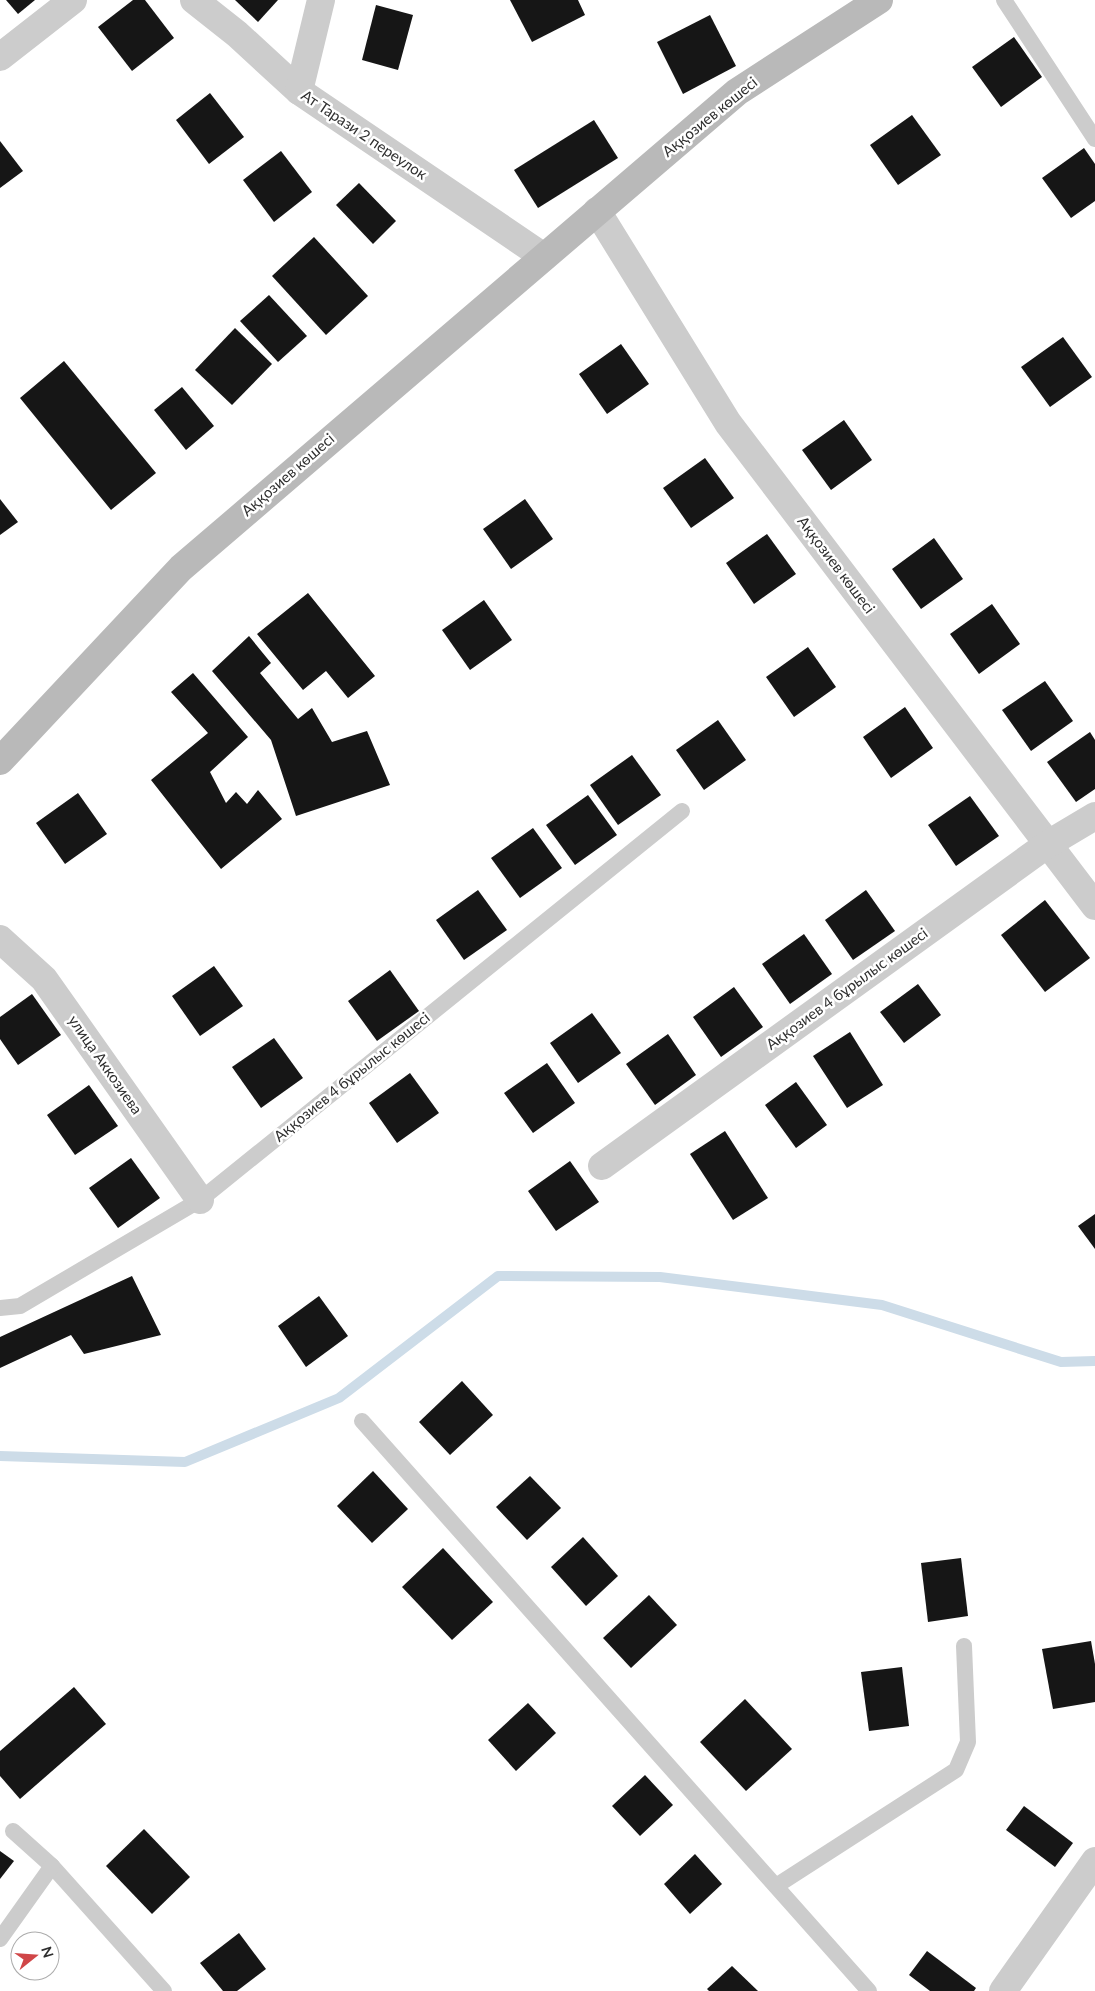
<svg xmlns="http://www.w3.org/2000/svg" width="1095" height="1991" viewBox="0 0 1095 1991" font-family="Lato,sans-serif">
	<rect width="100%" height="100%" fill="#fff"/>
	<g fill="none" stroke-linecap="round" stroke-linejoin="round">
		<!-- stream -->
		<polyline stroke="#cddce8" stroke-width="10" points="0,1456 185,1462 339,1398 498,1276 660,1277 882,1305 1061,1362 1095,1361"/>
	</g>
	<!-- building -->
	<g fill="#161616">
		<polygon points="6,0 35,0 18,14"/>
		<polygon points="133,0 145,0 174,38 132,71 98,27"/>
		<polygon points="235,0 278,0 258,22"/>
		<polygon points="510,0 578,0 585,15 532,42"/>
		<polygon points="376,5 413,15 398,70 362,60"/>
		<polygon points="710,15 736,66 683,94 657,42"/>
		<polygon points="1014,37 1042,77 1001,107 972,67"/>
		<polygon points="210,93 244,137 209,164 176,120"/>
		<polygon points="912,115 941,155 898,185 870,145"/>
		<polygon points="594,120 618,158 538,208 514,170"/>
		<polygon points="0,141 23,171 0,188"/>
		<polygon points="1084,148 1095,164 1095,201 1071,218 1042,178"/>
		<polygon points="281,151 312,192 274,222 243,180"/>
		<polygon points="359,183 396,221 373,244 336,205"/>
		<polygon points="314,237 368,296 326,335 272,276"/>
		<polygon points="269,295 307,336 278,362 240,321"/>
		<polygon points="235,328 272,364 232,405 195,370"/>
		<polygon points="1063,337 1092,377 1050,407 1021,367"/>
		<polygon points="621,344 649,384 607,414 579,374"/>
		<polygon points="64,361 156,473 111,510 20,398"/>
		<polygon points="182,387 214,426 186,450 154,410"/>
		<polygon points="844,420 872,460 831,490 802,450"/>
		<polygon points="705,458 734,498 691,528 663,488"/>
		<polygon points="0,499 18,522 0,535"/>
		<polygon points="525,499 553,539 511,569 483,529"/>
		<polygon points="767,534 796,574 754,604 726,563"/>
		<polygon points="934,538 963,579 921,609 892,569"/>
		<polygon points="308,593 375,676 348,698 326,671 303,690 257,634"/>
		<polygon points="484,600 512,640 470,670 442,630"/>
		<polygon points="992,604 1020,644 979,674 950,634"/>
		<polygon points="249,636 271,663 260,673 298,719 312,708 332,742 367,731 390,785 296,816 271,740 212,671"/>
		<polygon points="808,647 836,687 794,717 766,677"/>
		<polygon points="193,673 248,737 210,772 226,803 236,792 247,804 258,790 282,819 221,869 151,780 208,733 171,692"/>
		<polygon points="1045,681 1073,721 1031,751 1002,710"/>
		<polygon points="905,707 933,748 891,778 863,737"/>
		<polygon points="718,720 746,760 704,790 676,750"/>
		<polygon points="1090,732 1095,740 1095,789 1076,802 1047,762"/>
		<polygon points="632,755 661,795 618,825 590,785"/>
		<polygon points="78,793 107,834 65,864 36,823"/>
		<polygon points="588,795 617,835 575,865 546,825"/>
		<polygon points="970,796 999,836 956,866 928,825"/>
		<polygon points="533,828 562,868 520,898 491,858"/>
		<polygon points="478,890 507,930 464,960 436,920"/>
		<polygon points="866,890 895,931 853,960 825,920"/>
		<polygon points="1045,900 1090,958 1045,992 1001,935"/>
		<polygon points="804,934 832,974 790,1004 762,964"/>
		<polygon points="214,966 243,1006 200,1036 172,996"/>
		<polygon points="390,970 419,1011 377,1041 348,1001"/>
		<polygon points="918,984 941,1015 904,1043 880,1012"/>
		<polygon points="734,987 763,1027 721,1057 693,1017"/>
		<polygon points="32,994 61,1035 18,1065 0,1039 0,1017"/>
		<polygon points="592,1013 621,1053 578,1083 550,1043"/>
		<polygon points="850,1032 883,1085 847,1108 813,1056"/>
		<polygon points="668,1034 696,1075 655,1105 626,1064"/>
		<polygon points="274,1038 303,1078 261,1108 232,1067"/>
		<polygon points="547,1063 575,1103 533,1133 504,1093"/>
		<polygon points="410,1073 439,1113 397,1143 369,1103"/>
		<polygon points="796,1082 827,1125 796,1148 765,1105"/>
		<polygon points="89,1085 118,1126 75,1155 47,1115"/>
		<polygon points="725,1131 768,1198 733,1220 690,1154"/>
		<polygon points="131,1158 160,1198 118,1228 89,1188"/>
		<polygon points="570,1161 599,1202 556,1231 528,1191"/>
		<polygon points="1095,1214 1095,1249 1078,1226"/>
		<polygon points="132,1276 161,1335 84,1354 71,1335 0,1368 0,1337"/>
		<polygon points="319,1296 348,1336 306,1367 278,1326"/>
		<polygon points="462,1381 493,1415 450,1455 419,1422"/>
		<polygon points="373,1471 408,1509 372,1543 337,1506"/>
		<polygon points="530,1476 561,1508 527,1540 496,1507"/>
		<polygon points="583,1537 618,1576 586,1606 551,1567"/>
		<polygon points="443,1548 493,1602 452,1640 402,1587"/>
		<polygon points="961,1558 968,1616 928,1622 921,1563"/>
		<polygon points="649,1595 677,1625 631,1668 603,1638"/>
		<polygon points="1091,1641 1095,1664 1095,1702 1053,1709 1042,1649"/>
		<polygon points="902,1667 909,1726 869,1731 861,1672"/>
		<polygon points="74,1687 106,1724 20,1799 0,1776 0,1751"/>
		<polygon points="745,1699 792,1749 746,1791 700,1742"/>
		<polygon points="528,1703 556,1733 516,1771 488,1740"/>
		<polygon points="645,1775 673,1805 640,1836 612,1806"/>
		<polygon points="1024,1806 1073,1843 1055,1867 1006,1830"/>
		<polygon points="144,1829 190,1877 152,1914 106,1866"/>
		<polygon points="0,1851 14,1861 0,1879"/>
		<polygon points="695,1854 722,1884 690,1914 664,1884"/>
		<polygon points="239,1933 266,1969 237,1991 223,1991 200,1963"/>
		<polygon points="927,1951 976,1988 974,1991 930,1991 909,1975"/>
		<polygon points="732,1966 758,1991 709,1991 707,1989"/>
	</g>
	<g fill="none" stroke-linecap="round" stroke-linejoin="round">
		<!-- lane -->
		<g stroke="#ccc" stroke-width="16">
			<polyline points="1004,0 1095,139"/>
			<polyline points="0,1308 20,1306 200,1200 682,811"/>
			<polyline points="362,1421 869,1991"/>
			<polyline points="13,1831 52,1866 164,1991"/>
			<polyline points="776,1886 956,1770 968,1742 964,1646"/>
			<polyline points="0,1939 52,1866"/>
		</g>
		<!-- street -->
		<g stroke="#ccc" stroke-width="28">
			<polyline points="194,0 237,34 299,91 544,257"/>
			<polyline points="0,57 73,0"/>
			<polyline points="299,91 321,0"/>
			<polyline points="597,211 728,423 1095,906"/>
			<polyline points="0,939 44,979 200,1200"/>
			<polyline points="602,1166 1048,844 1095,816"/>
			<polyline points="1003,1991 1095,1861"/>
		</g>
		<!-- secondary -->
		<polyline stroke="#b9b9b9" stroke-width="28" points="0,761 181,568 737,92 879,0"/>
	</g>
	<g text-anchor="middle" stroke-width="5" stroke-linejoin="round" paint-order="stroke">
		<!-- street labels -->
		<g font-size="15" fill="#2f2f2f" stroke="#fff">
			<text transform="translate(710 117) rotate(-39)" y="5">Аққозиев көшесі</text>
			<text transform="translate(364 135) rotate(34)" y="5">Ат Тарази 2 переулок</text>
			<text transform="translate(288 475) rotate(-41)" y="5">Аққозиев көшесі</text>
			<text transform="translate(836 565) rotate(53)" y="5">Аққозиев көшесі</text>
			<text transform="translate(847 989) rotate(-36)" y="5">Аққозиев 4 бұрылыс көшесі</text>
			<text transform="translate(105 1065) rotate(55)" y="5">улица Аккозиева</text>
			<text transform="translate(352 1077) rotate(-39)" y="5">Аққозиев 4 бұрылыс көшесі</text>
		</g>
	</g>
	<!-- north arrow -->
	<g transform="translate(35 1956) rotate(73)"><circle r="24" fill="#ffffff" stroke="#acacac"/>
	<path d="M0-4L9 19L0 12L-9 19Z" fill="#d04648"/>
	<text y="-8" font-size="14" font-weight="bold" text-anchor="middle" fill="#2f2f2f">N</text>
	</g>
</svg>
